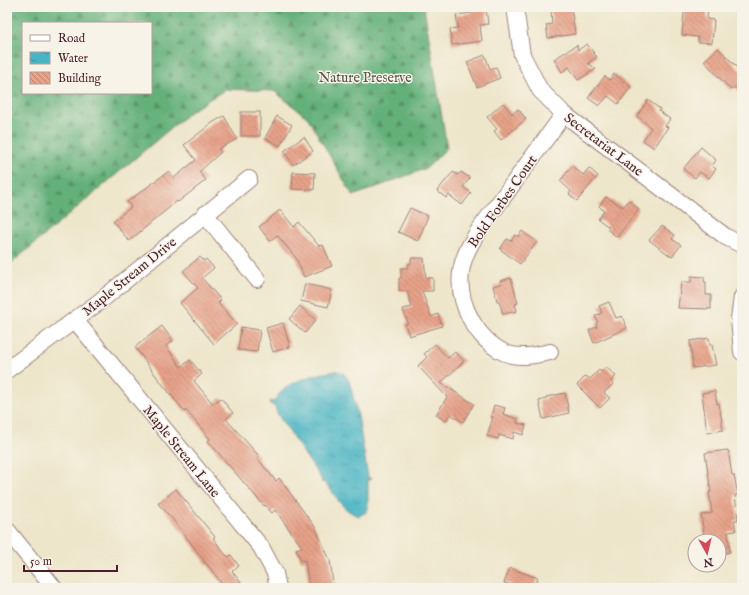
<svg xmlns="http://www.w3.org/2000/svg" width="749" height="595" viewBox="0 0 749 595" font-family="'IM FELL English',serif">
	<defs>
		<pattern id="forest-firs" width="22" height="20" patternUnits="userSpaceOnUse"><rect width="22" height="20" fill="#64b079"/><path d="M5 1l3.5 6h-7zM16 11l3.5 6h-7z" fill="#548f63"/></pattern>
		<pattern id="water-ripples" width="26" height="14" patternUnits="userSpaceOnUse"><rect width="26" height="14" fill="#48b5c4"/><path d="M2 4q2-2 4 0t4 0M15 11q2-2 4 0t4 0" fill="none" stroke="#3e939f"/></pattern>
		<pattern id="building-back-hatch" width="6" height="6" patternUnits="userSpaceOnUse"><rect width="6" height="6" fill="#e7a289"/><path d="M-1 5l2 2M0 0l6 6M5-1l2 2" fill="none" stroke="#bd8370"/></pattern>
	</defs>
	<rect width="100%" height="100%" fill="#f7f3e8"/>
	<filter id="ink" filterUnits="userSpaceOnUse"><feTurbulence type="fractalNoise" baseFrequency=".025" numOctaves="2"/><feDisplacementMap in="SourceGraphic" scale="8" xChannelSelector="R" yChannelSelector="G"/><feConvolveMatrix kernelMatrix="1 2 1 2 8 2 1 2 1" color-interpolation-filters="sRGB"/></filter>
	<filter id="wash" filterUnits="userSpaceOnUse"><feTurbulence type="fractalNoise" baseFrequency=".012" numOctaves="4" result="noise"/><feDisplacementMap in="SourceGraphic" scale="16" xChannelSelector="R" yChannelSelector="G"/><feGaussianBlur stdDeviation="0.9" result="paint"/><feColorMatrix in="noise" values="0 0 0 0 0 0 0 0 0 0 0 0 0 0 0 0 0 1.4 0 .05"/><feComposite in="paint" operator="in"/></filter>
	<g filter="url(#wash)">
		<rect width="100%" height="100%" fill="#eee6ca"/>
		<!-- forest -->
		<path fill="url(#forest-firs)" stroke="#576852" fill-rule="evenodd" d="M 7,7 L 424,7 L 447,148 L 427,168 L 353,196 L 308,118 L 274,91 L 226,89 L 191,111 L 7,267 ZM 23,23 L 151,23 L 151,93 L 23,93 Z"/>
		<!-- water -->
		<path fill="url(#water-ripples)" stroke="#496a78" d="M 337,371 L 343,373 L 349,380 L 358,416 L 368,477 L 371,479 L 368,480 L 368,509 L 366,512 L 359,516 C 338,509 338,494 323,482 L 321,482 L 322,480 L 278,415 L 275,407 L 269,403 L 270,401 L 274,402 C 284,381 315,374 337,371 Z"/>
		<g id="blocks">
			<!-- building -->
			<g fill="url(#building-back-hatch)">
				<polygon points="571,7 575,34 548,38 546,25 552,24 551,10"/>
				<polygon points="688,7 708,7 707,19 714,20 712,43 698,42 698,37 682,35 684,12 687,12"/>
				<polygon points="486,8 488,24 480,25 482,41 452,45 450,29 458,28 456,15 472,13 472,10"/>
				<polygon points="587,44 597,57 588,63 596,69 578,80 569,67 562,72 554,59 577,45 578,50"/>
				<polygon points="718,48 742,72 742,94 735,87 731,90 704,61"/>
				<polygon points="485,55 490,69 496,67 500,78 477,87 467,62"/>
				<polygon points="614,74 631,87 618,104 608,96 599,106 588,98 605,76 610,80"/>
				<polygon points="648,100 660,109 659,111 670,119 665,126 668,127 654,148 643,140 651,128 637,116"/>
				<polygon points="503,103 512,114 518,109 526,119 501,140 494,131 497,129 487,117"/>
				<rect x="241" y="112" width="19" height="24"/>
				<polygon points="224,116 237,139 218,149 221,152 199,172 206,180 178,202 177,201 129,241 113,221 131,207 127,202 169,171 174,178 196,160 184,145 212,123"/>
				<polygon points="277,116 292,125 280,146 265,138"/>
				<polygon points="304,137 313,151 293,165 284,151"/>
				<polygon points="701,147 716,160 712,166 716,169 709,178 700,172 695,178 683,169"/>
				<polygon points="572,166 583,175 589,168 598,176 577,201 569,194 571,191 560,181"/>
				<polygon points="293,172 315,173 314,190 292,189"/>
				<polygon points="453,172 458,175 461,172 470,178 463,187 471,193 462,205 449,195 446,198 437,191"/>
				<polygon points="606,197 623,207 629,200 639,209 617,237 607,229 609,227 598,219 604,211 599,206"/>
				<polygon points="410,208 428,216 418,241 398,232"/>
				<polygon points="280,210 294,227 299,222 319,246 323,245 332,266 304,277 296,258 277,235 270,241 259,227"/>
				<polygon points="662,226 675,235 672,239 681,245 672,257 649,240"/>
				<polygon points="522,231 537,242 520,264 500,249 507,239 511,241 515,235 518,237"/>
				<polygon points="200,257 204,261 206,259 214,268 202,278 221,300 218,303 237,324 214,344 180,303 198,288 183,271"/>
				<polygon points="411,258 424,258 426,278 433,278 433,291 422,291 431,317 438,314 442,326 409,336 405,324 408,323 403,309 412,307 407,291 399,291 399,278 401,278 401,268 408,268 408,264 411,264"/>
				<polygon points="691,276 704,277 704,282 706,282 706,295 711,295 711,309 678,308 681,282 691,282"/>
				<polygon points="511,278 518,303 515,304 517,311 503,314 499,301 497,301 493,286 501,284 500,281"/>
				<polygon points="305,284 332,290 328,307 301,301"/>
				<polygon points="609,302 616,318 622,316 627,328 594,343 589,330 597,327 596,324 598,322 595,316 602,313 599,306"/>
				<polygon points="300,306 316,320 305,333 289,319"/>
				<polygon points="283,323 290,347 273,352 266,328"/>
				<polygon points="162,326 173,341 166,346 181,367 190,360 202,374 194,381 213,404 221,398 233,413 226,419 259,456 257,458 276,481 279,478 315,527 330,560 333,584 309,587 305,560 301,561 296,549 302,547 275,510 272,513 265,505 264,506 208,441 210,439 190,415 186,410 185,412 159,380 135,347"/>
				<polygon points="241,327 260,330 257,352 238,350"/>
				<polygon points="709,338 710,345 712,345 716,365 693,368 690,341"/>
				<polygon points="435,344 448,358 455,352 464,361 441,383 474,404 463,422 450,414 446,421 436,415 447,397 418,366 427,357 424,354"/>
				<polygon points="606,367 616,376 611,381 613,384 604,393 610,398 600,408 577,385 586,376 590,379 599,370 601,372"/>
				<polygon points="715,391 717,404 719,403 723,430 707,433 702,393"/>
				<polygon points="565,393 569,413 543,419 539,401 546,399 546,397"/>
				<polygon points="494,405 505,408 503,414 518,419 517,423 526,425 523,435 514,432 513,439 499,435 498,439 487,436 493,417 491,417"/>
				<polygon points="728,450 732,475 734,475 738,495 735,495 738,520 734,520 736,531 728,532 730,552 719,554 719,541 709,541 708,534 704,534 701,515 712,513 709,492 711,492 705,453"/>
				<polygon points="176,489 215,537 213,538 225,554 229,557 231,555 239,566 232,571 245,588 225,588 171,517 158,504"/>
				<polygon points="510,568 538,578 534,588 511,588 512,585 504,583"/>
			</g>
		</g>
	</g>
	<g filter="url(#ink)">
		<use href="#blocks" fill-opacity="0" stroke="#9c827a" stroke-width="1"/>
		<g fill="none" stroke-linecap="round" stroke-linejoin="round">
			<defs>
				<g id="minor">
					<polyline points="515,7 522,55 540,90 564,114 726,237 742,245"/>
					<polyline points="205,214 257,279"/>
					<polyline points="742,297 739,319 742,352"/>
					<polyline points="75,320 261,547 275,573 278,588"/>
					<path d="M 550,352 C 536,355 520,359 505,353 C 476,339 457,303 461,272 C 463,256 471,243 479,230 L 564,114"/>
					<polyline points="7,370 99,302 249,179"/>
					<polyline points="7,530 54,588"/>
				</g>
			</defs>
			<!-- minor casing -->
			<use href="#minor" stroke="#9c827a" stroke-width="18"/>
			<!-- minor -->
			<use href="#minor" stroke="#fff" stroke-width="16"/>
		</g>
	</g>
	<g text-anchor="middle" stroke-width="3" stroke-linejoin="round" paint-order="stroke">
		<!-- park labels -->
		<g font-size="14" fill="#595349" stroke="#f7f3e8">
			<text x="365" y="82">Nature Preserve</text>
		</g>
		<!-- street labels -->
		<g font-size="14" fill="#4a1f2b" stroke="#f7f3e8">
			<text transform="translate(604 144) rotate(37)" y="5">Secretariat Lane</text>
			<text transform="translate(502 201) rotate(-55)" y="5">Bold Forbes Court</text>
			<text transform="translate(129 276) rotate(-39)" y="5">Maple Stream Drive</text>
			<text transform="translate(182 451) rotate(51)" y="5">Maple Stream Lane</text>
		</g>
	</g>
	<!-- margin -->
	<rect width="749" height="595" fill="none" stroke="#f7f3e8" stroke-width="24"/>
	<!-- legend -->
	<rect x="22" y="22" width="130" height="72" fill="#f7f3e8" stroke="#b29e9c"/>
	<rect x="30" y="35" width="20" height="6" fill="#ffffff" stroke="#b29e9c"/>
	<text x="58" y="42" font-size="12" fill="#4a1f2b">Road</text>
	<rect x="30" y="52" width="20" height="12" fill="url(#water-ripples)" stroke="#b29e9c"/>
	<text x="58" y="62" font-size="12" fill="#4a1f2b">Water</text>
	<rect x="30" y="72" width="20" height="12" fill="url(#building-back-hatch)" stroke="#b29e9c"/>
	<text x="58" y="82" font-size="12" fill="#4a1f2b">Building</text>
	<!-- north arrow -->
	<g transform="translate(707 553) rotate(172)"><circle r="19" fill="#f7f3e8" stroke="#b29e9c"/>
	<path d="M0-3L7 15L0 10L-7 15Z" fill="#d1495b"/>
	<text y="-6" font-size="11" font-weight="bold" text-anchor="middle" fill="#4a1f2b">N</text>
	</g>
	<!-- scale -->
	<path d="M24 565v6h93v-6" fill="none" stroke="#4a1f2b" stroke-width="2"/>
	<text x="30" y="565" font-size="12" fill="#4a1f2b" stroke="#f7f3e8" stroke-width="3" paint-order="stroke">50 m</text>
</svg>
